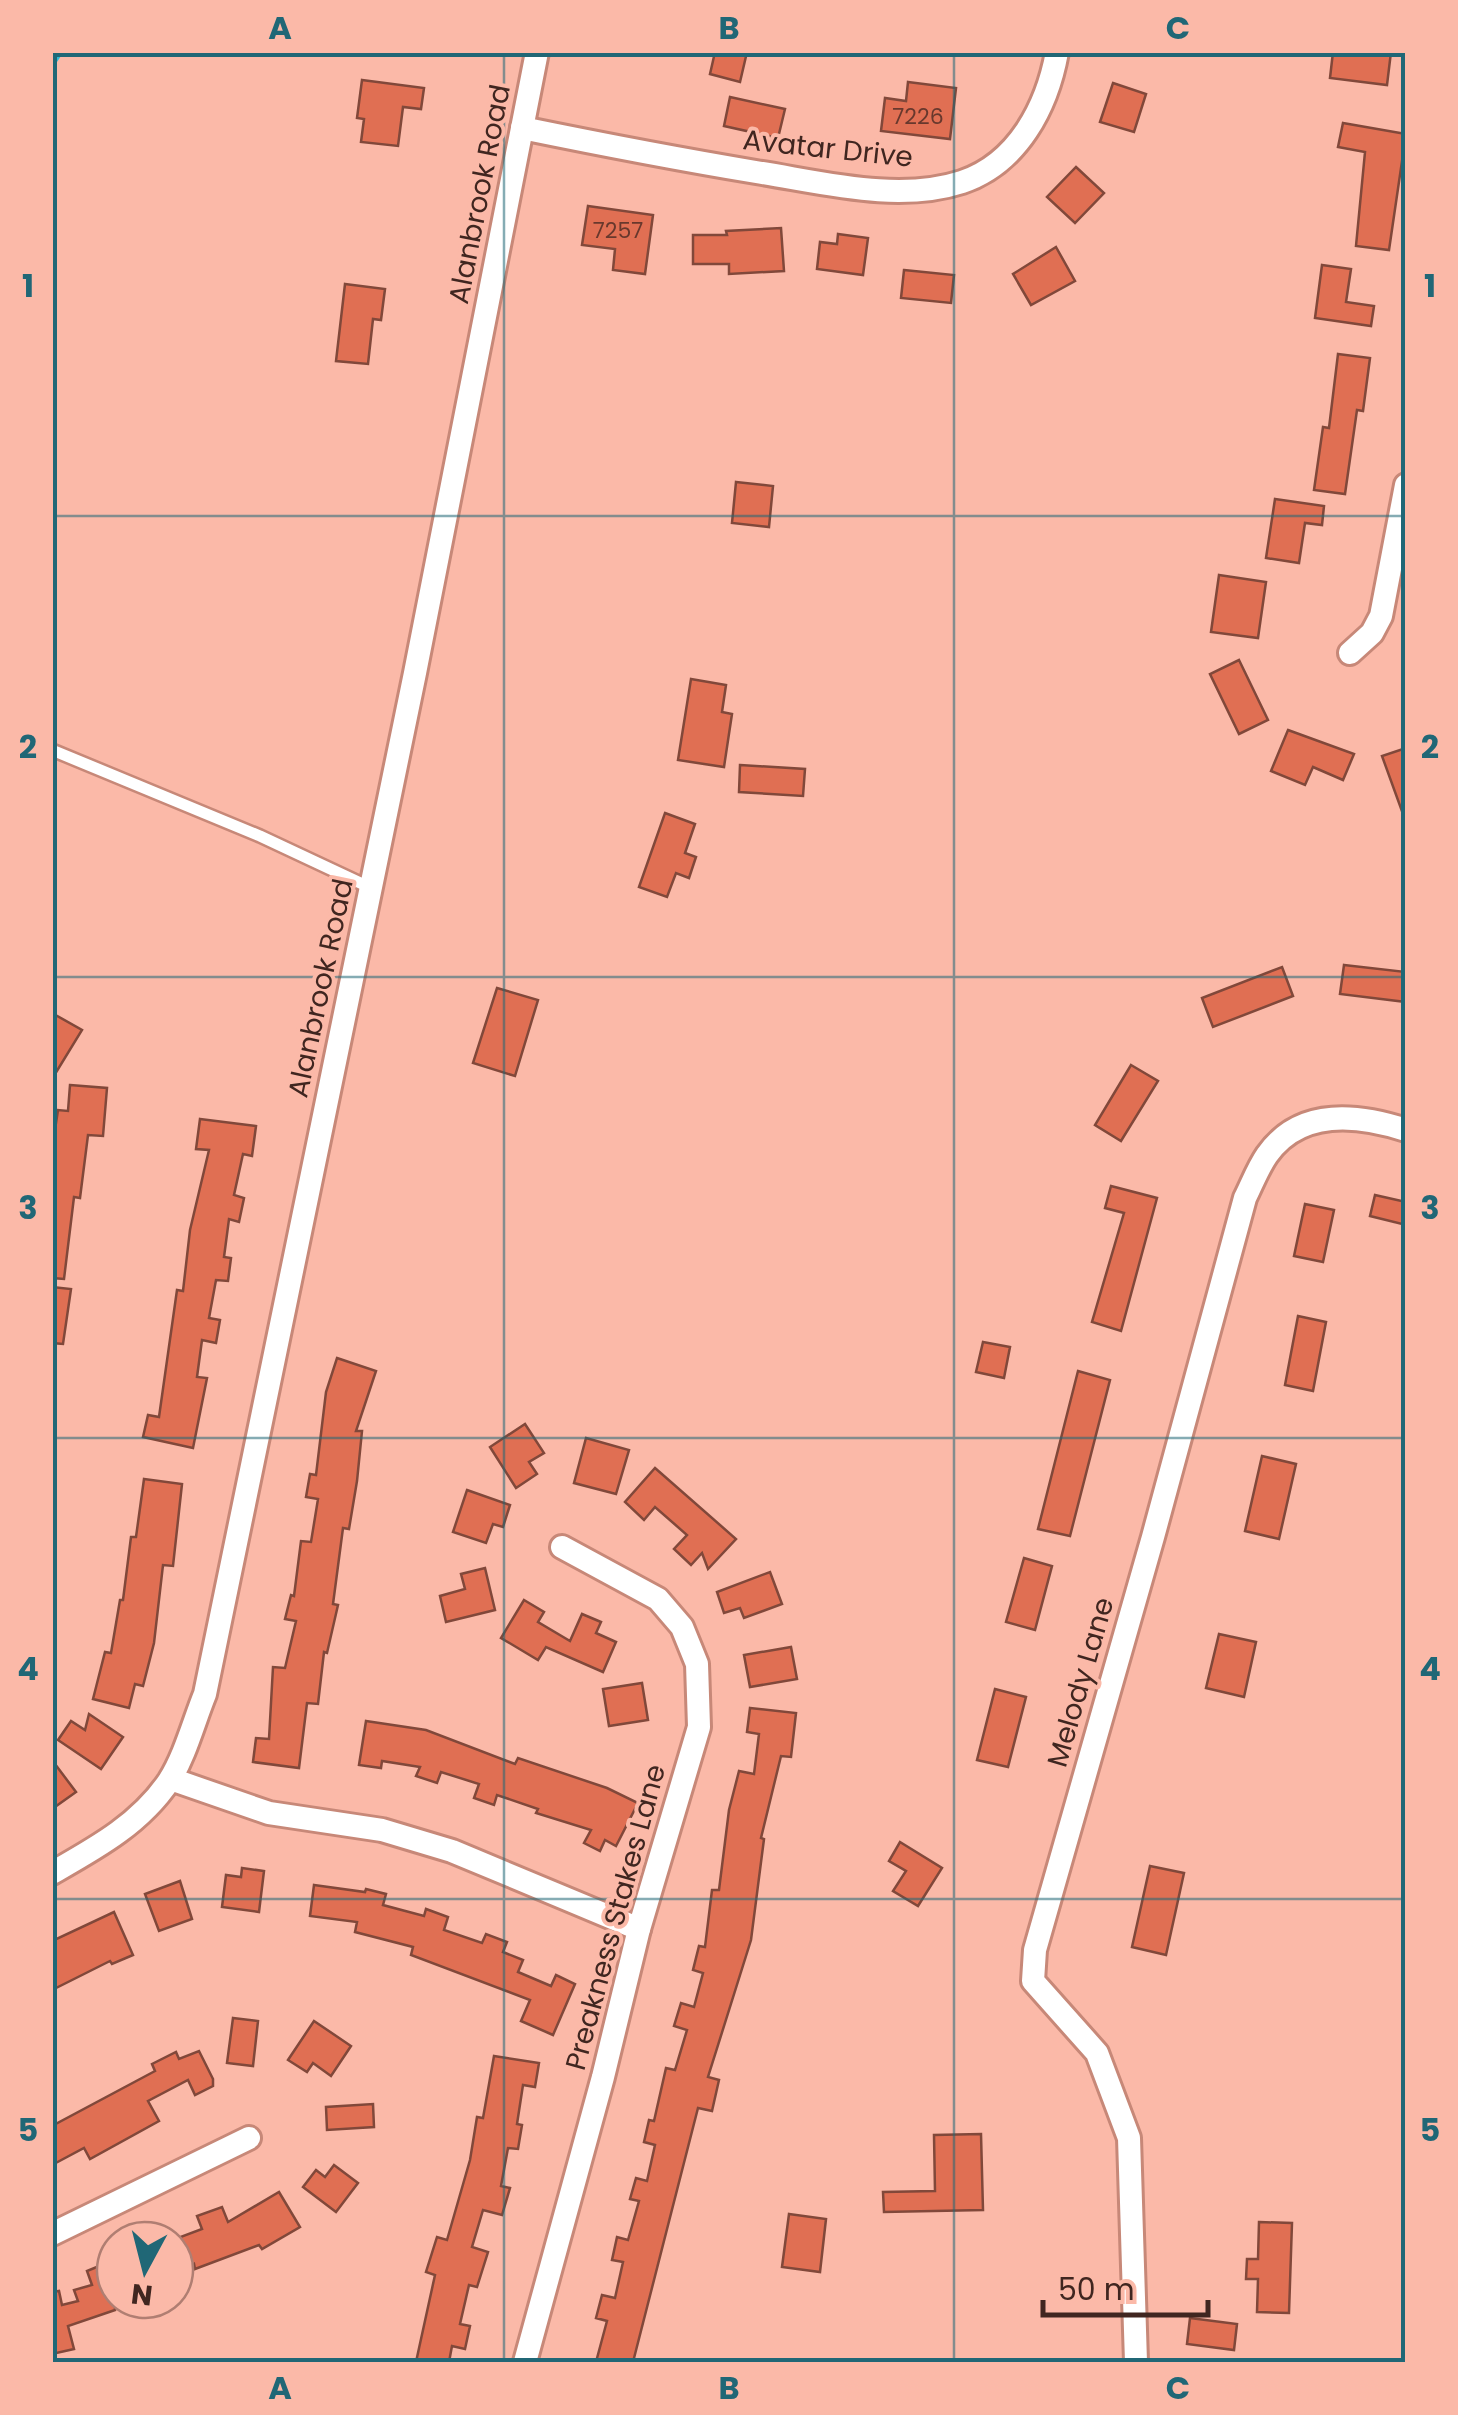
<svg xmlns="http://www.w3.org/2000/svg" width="1458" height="2415" viewBox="0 0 1458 2415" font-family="Poppins,sans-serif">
	<rect width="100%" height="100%" fill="#fbb9a8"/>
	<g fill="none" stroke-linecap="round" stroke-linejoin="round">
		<!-- stream -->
		<polyline stroke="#2eb9d4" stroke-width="6" points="52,64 60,52"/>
	</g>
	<!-- building -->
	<g fill="#e06f53" stroke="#81483a" stroke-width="2.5">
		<polygon points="715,52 747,52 740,82 710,74"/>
		<polygon points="1333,52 1391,52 1387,85 1330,78"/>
		<polygon points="362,80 424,88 421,109 403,107 398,146 361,142 364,119 357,118"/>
		<polygon points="908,82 956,88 950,139 881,131 885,98 906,101"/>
		<polygon points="1113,83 1146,94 1134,132 1100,122"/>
		<polygon points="730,97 785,109 778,138 724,126"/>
		<polygon points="1343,123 1406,134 1389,250 1356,246 1365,152 1338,147"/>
		<polygon points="1076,167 1104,193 1075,223 1047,197"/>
		<polygon points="588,206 653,215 645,274 613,270 615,249 582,245"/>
		<polygon points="781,228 784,271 729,274 729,264 693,264 693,235 727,235 726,231"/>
		<polygon points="838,234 868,238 863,275 817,269 820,242 837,244"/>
		<polygon points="1056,247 1075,281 1031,305 1013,274"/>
		<polygon points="1322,265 1351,269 1346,302 1374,306 1371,326 1315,318"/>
		<polygon points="904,270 954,275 951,303 901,298"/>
		<polygon points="345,284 385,289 381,320 373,319 368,364 336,361"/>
		<polygon points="1338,354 1370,358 1363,411 1357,410 1345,494 1314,490 1323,427 1329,428"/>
		<polygon points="736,482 773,486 769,527 732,523"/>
		<polygon points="1275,499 1324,506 1322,525 1305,523 1299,563 1266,558"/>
		<polygon points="1219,575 1266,582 1258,638 1211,632"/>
		<polygon points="1239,660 1268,720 1239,734 1210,674"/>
		<polygon points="691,679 726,685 722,712 732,714 724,767 678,760"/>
		<polygon points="1288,730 1354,754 1343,780 1313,767 1305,785 1271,771"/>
		<polygon points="1406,748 1406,814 1403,814 1382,756"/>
		<polygon points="740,765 805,769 803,796 739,792"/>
		<polygon points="665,813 695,824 685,853 696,857 689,878 676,873 667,897 639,887"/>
		<polygon points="1344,965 1406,972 1406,1002 1340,994"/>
		<polygon points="1282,967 1293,996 1213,1027 1202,998"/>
		<polygon points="497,988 538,1000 515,1076 473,1063"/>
		<polygon points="52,1013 82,1030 52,1079"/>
		<polygon points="1131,1065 1158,1081 1121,1141 1095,1125"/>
		<polygon points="70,1085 107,1088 103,1136 88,1135 80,1198 74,1197 64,1279 52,1278 52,1149 58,1110 68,1111"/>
		<polygon points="200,1119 256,1126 252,1156 243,1154 234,1195 244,1198 239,1222 229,1219 224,1257 231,1258 228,1281 216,1280 209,1318 220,1320 216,1343 202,1340 197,1377 207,1378 193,1448 143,1437 148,1415 159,1417 177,1290 183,1291 190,1230 209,1150 196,1149"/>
		<polygon points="1111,1186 1157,1198 1121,1331 1092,1322 1124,1213 1105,1208"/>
		<polygon points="1375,1195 1406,1202 1406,1225 1370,1216"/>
		<polygon points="1305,1204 1334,1210 1323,1262 1294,1256"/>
		<polygon points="52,1287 71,1289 63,1344 52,1343"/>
		<polygon points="1298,1316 1326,1322 1313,1391 1285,1385"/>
		<polygon points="983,1342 1010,1347 1004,1378 976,1372"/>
		<polygon points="337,1358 376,1371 356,1431 362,1431 357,1481 349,1529 343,1528 333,1604 338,1605 327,1653 324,1652 318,1704 307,1703 299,1768 253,1762 256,1738 269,1739 273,1667 285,1668 296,1621 285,1619 291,1595 294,1596 301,1541 311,1542 318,1499 306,1497 310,1474 316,1475 326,1392"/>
		<polygon points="1078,1371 1110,1380 1070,1536 1038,1529"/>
		<polygon points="525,1424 544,1453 529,1462 537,1474 516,1488 490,1447"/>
		<polygon points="586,1438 629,1450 616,1494 574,1483"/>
		<polygon points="1262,1456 1296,1464 1279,1539 1245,1531"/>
		<polygon points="655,1468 736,1539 708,1569 702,1553 691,1565 674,1549 687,1535 655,1507 644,1520 625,1502"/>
		<polygon points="144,1479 182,1484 173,1566 163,1565 154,1643 143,1686 135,1684 129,1708 93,1699 105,1652 111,1653 120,1600 123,1600 131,1537 136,1537"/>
		<polygon points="467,1490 510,1505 503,1527 493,1524 486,1543 453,1532"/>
		<polygon points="1024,1558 1052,1566 1035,1630 1006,1622"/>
		<polygon points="485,1568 495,1610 446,1622 440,1596 465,1589 461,1574"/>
		<polygon points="770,1572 782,1604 744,1618 740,1608 724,1613 717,1592"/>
		<polygon points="524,1600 544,1612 538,1622 570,1641 582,1614 601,1622 596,1633 616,1642 603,1672 546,1647 538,1660 501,1638"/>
		<polygon points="1219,1634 1256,1642 1244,1697 1206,1688"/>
		<polygon points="791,1647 797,1679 750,1687 744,1655"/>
		<polygon points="642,1683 648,1720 609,1726 603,1689"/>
		<polygon points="995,1689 1026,1697 1008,1767 977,1760"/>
		<polygon points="750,1708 796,1713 791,1757 781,1756 761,1838 764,1839 751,1940 708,2077 719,2080 712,2111 698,2108 633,2362 596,2362 607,2321 596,2318 602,2295 615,2298 623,2262 612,2260 617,2237 628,2240 639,2201 630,2199 636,2178 647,2181 655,2145 644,2142 649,2120 654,2121 666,2068 675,2070 687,2030 674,2026 681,2003 694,2007 703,1973 693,1970 699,1946 705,1947 712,1890 719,1890 729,1810 739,1771 754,1774 759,1734 747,1732"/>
		<polygon points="89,1714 123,1737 101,1769 58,1740 71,1721 85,1730"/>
		<polygon points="366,1721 426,1730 515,1764 518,1758 607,1788 638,1803 616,1846 605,1840 600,1851 584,1843 591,1830 536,1813 538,1809 497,1795 494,1805 474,1798 479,1784 441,1772 437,1783 416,1776 420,1767 382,1761 381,1768 359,1765"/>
		<polygon points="52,1760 76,1792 52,1809"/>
		<polygon points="900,1842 942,1868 918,1906 893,1891 906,1871 889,1861"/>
		<polygon points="1150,1866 1184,1873 1166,1955 1132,1947"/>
		<polygon points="242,1868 264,1871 259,1912 222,1907 226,1875 241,1877"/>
		<polygon points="180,1881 192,1919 159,1931 145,1894"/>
		<polygon points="314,1885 365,1892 366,1889 386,1894 383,1905 424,1916 426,1909 448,1917 444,1930 482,1943 486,1934 507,1942 503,1952 523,1960 518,1972 551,1986 556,1975 575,1984 553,2035 521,2021 530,2000 411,1955 413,1947 355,1932 357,1922 310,1916"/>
		<polygon points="114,1912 133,1955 112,1964 110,1961 52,1990 52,1941"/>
		<polygon points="233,2018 258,2021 253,2066 227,2063"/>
		<polygon points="314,2021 351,2046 331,2076 313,2063 307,2072 288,2060"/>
		<polygon points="199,2051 213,2079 213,2086 195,2095 188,2080 148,2101 159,2121 90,2159 84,2148 52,2165 52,2126 155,2071 152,2064 176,2052 179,2059"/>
		<polygon points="494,2056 539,2063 535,2087 523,2085 517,2124 522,2125 518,2149 508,2148 501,2186 510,2188 502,2215 483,2210 472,2247 488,2252 477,2287 469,2285 460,2324 470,2326 465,2349 452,2346 449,2362 416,2362 435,2275 426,2272 437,2237 447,2240 470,2160 477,2117 483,2118"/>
		<polygon points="373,2104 374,2127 327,2130 326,2107"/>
		<polygon points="981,2134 983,2210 884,2212 883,2192 935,2191 934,2135"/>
		<polygon points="334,2165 358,2183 336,2212 303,2187 316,2170 325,2177"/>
		<polygon points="279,2192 300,2227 262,2249 259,2245 195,2269 194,2264 175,2274 175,2239 202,2229 197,2216 222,2207 228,2222"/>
		<polygon points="789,2214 826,2219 820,2272 782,2267"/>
		<polygon points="1259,2222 1292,2223 1289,2313 1257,2312 1258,2279 1246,2279 1247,2259 1258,2259"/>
		<polygon points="109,2262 115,2278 115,2310 68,2326 74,2349 52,2354 52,2292 59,2291 62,2305 78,2301 74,2290 92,2285 87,2271"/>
		<polygon points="1190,2318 1237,2324 1234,2350 1187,2344"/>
	</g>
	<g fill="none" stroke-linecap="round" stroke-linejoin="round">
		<defs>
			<polyline id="lane" points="52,750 260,836 371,888"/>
			<g id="street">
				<path d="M 522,128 C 600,144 678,159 756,172 C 821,182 898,203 962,182 C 1018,163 1047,107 1057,52"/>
				<polyline points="1350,653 1372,633 1381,616 1406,485"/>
				<polyline points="171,1779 269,1813 382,1830 452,1851 639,1929"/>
				<path d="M 52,1873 C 96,1848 140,1824 169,1781 C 185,1756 194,1721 205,1694 L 415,673 L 537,52"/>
				<polyline points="52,2234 249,2138"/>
				<polyline points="525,2362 603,2077 639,1929 699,1727 697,1664 682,1627 658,1599 562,1547"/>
				<path d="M 1136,2362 L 1129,2138 L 1097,2053 L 1033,1981 L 1035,1950 L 1153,1537 L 1245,1198 C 1252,1184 1258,1168 1267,1155 C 1300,1108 1357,1114 1406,1130"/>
			</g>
		</defs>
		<!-- lane casing -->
		<use href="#lane" stroke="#c78878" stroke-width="16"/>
		<!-- street casing -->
		<use href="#street" stroke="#c78878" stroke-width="28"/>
		<!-- lane -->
		<use href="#lane" stroke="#fff" stroke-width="11"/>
		<!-- street -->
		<use href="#street" stroke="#fff" stroke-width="22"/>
	</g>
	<!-- grid -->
	<path fill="none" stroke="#206776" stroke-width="2.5" stroke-opacity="0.55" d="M 504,52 L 504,2362M 954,52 L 954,2362M 52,516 L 1406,516M 52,977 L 1406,977M 52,1438 L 1406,1438M 52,1899 L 1406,1899"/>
	<g text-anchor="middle" stroke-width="8" stroke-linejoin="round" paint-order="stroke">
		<!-- number labels -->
		<g font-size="22" fill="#68382d">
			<text x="918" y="124">7226</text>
			<text x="618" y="238">7257</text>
		</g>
		<!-- street labels -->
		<g font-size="28" fill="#402620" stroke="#fbb9a8">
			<text transform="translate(828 148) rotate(6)" y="10">Avatar Drive</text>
			<text transform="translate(479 194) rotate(-79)" y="10">Alanbrook Road</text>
			<text transform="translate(320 988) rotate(-78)" y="10">Alanbrook Road</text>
			<text transform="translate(1080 1682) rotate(-74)" y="10">Melody Lane</text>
			<text transform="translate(615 1917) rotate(-75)" y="10">Preakness Stakes Lane</text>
		</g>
	</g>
	<!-- border -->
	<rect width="1458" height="2415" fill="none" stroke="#fbb9a8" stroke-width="110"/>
	<!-- north arrow -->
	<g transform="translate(145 2270) rotate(187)"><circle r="48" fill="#fbb9a8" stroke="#b07e72" stroke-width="2.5"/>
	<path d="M0-8L18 38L0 25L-18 38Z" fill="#206776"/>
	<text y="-15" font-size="28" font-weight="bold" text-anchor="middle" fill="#402620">N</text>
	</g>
	<!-- scale -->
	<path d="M1043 2300v15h165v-15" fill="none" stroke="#402620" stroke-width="5"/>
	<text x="1058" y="2300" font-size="30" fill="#402620" stroke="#fbb9a8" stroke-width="8" paint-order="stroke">50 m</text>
	<rect x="55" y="55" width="1348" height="2305" fill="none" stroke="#206776" stroke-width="4"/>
	<g font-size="32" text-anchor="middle" font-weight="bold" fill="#206776">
		<text x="280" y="39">A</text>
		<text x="729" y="39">B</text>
		<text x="1178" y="39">C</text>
		<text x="28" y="297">1</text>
		<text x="1430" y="297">1</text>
		<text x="28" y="758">2</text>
		<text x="1430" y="758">2</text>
		<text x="28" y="1219">3</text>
		<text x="1430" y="1219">3</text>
		<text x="28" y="1680">4</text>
		<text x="1430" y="1680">4</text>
		<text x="28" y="2141">5</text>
		<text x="1430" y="2141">5</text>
		<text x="280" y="2399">A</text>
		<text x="729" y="2399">B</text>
		<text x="1178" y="2399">C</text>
	</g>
</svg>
